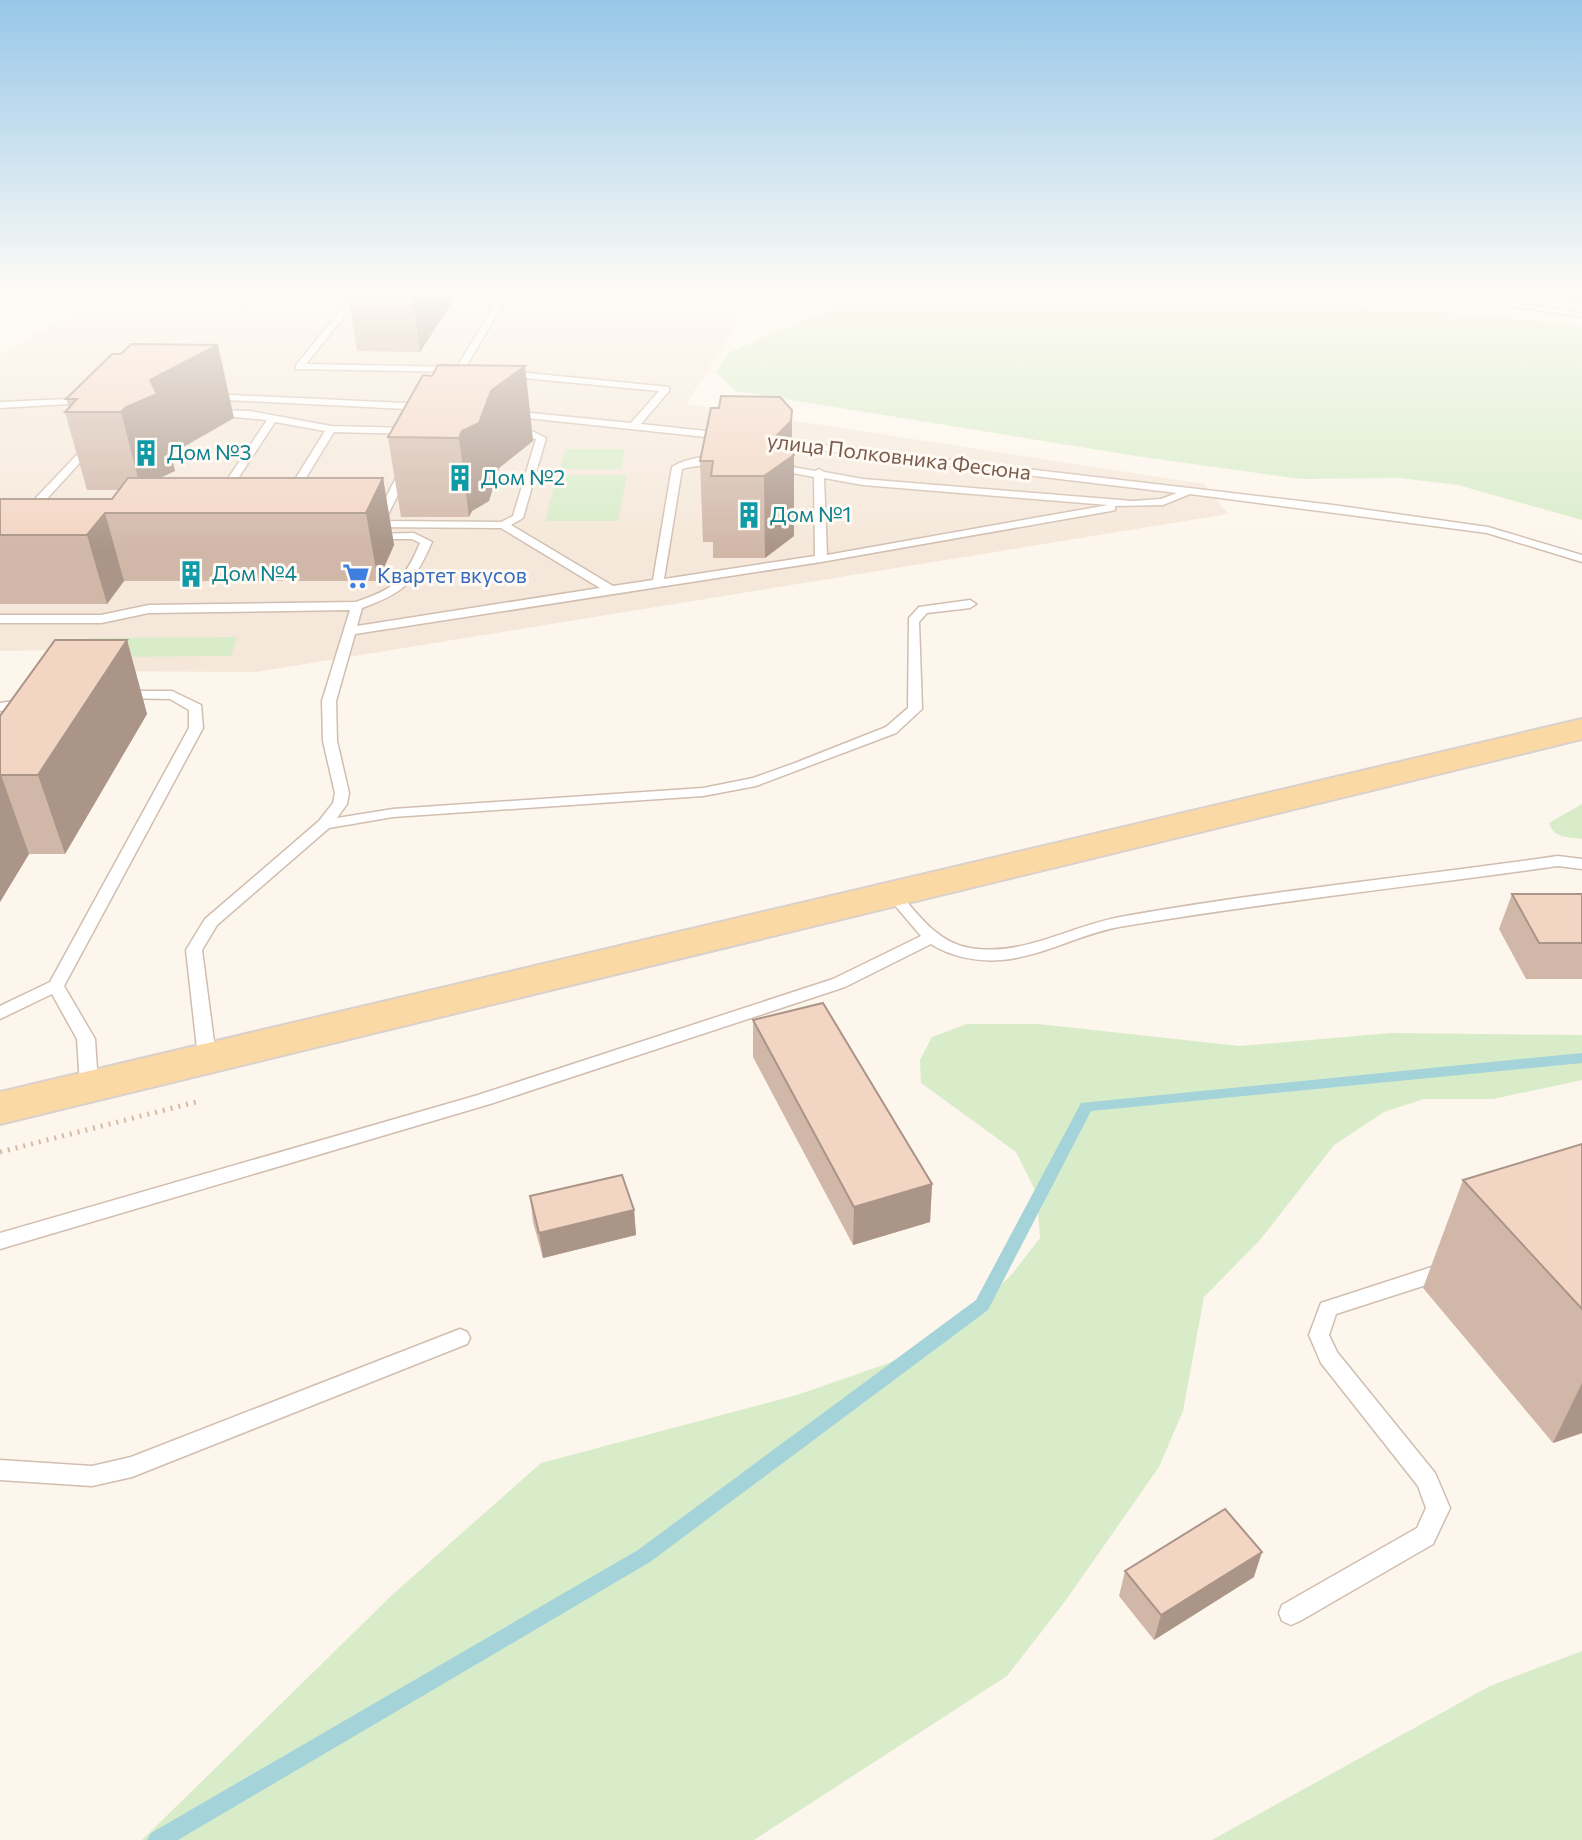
<svg xmlns="http://www.w3.org/2000/svg" width="1582" height="1840" viewBox="0 0 1582 1840" font-family="Commissioner,sans-serif">
	<rect width="100%" height="100%" fill="#fdf6ec"/>
	<!-- residential -->
	<polygon fill="#f5e8da" points="110,293 757,293 686,404 1204,484 1228,514 256,672 55,671 63,650 0,651 0,354"/>
	<!-- green -->
	<g fill="#d8ecc9">
		<polygon points="869,293 1235,293 1315,305 1476,314 1582,327 1582,520 1458,485 1399,478 1301,479 1136,456 736,391 716,373 728,353"/>
		<polygon points="565,449 625,449 621,469 560,469"/>
		<polygon points="557,475 627,475 618,521 545,521"/>
		<polygon points="237,637 231,656 91,657 90,638"/>
		<path d="M 1582,804 L 1582,839 C 1567,837 1554,838 1549,823 Z"/>
		<polygon points="967,1024 1038,1024 1240,1046 1391,1033 1582,1035 1582,1080 1493,1099 1424,1099 1384,1112 1334,1145 1260,1240 1204,1297 1183,1411 1159,1467 1066,1600 1007,1676 754,1840 142,1840 392,1595 541,1463 797,1395 889,1363 964,1322 1013,1273 1040,1238 1037,1194 1016,1152 921,1083 920,1060 932,1037"/>
		<polygon points="1582,1651 1582,1840 1212,1840 1490,1686"/>
	</g>
	<g fill="none" stroke-linecap="round" stroke-linejoin="round">
		<!-- stream -->
		<polygon fill="#a5d3da" fill-rule="evenodd" points="1582,1053 1582,1063 1091,1111 988,1310 650,1562 178,1840 147,1840 151,1833 638,1550 976,1300 1081,1103"/>
		<defs>
			<g id="lane">
				<polygon points="355,293 363,293 306,364 457,367 501,293 509,293 463,372 296,369 296,365"/>
				<polygon points="1426,293 1444,293 1582,313 1582,317"/>
				<polygon points="507,371 669,387 669,391 641,424 725,433 730,436 725,439 508,416 508,412 511,411 631,423 659,391 504,376 504,372"/>
				<polygon points="210,394 426,404 431,407 426,410 207,399 205,397"/>
				<polygon points="89,398 89,402 86,403 0,408 0,402"/>
				<polygon points="211,410 250,411 331,426 412,428 417,431 412,434 334,432 296,494 291,497 286,494 325,431 275,422 226,497 222,498 217,495 267,420 214,415 209,412"/>
				<path d="M 513,430 L 532,431 L 546,438 L 523,518 L 511,525 L 613,586 L 653,580 L 672,467 C 684,459 714,452 727,460 C 715,467 696,464 682,469 L 664,579 L 815,556 L 814,477 L 771,469 L 771,465 L 775,464 L 815,471 L 819,469 L 824,472 L 863,479 L 1132,501 L 1161,499 L 1177,493 L 769,444 L 769,440 L 772,439 L 1333,505 L 1488,527 L 1582,555 L 1582,562 L 1487,533 L 1190,494 L 1163,505 L 1115,506 L 1115,510 L 1111,511 L 821,562 L 355,634 L 336,701 L 337,741 L 349,793 L 347,804 L 337,818 L 393,809 L 703,788 L 753,778 L 795,763 L 886,727 L 908,708 L 909,618 L 919,607 L 970,600 L 976,604 L 970,608 L 927,613 L 919,622 L 922,709 L 896,733 L 756,786 L 703,796 L 393,817 L 329,828 L 217,925 L 202,950 L 216,1057 L 213,1061 L 201,1061 L 198,1057 L 186,950 L 205,919 L 319,821 L 333,803 L 335,793 L 323,741 L 322,701 L 350,610 L 149,613 L 101,623 L 0,623 L 0,615 L 101,615 L 149,605 L 356,602 C 394,589 404,581 420,543 L 412,539 L 367,539 L 365,537 L 371,534 L 414,533 L 432,542 C 414,583 404,593 362,608 L 357,626 L 600,588 L 501,528 L 371,527 L 366,524 L 374,521 L 400,470 L 405,467 L 410,470 L 385,521 L 501,522 L 513,516 L 536,439 L 510,435 L 508,433 ZM 824,478 L 863,485 L 1108,505 L 827,555 Z"/>
				<polygon points="89,442 97,444 43,503 52,508 52,512 44,512 32,506 32,502"/>
				<polygon points="122,691 172,691 201,705 203,728 64,986 95,1039 98,1085 95,1089 83,1089 80,1085 77,1039 52,994 0,1019 0,1006 50,982 189,728 189,710 170,699 117,698 116,695"/>
				<polygon points="27,699 32,700 32,706 0,711 0,703"/>
				<path d="M 1558,856 L 1582,859 L 1582,869 L 1558,866 C 1414,886 1269,902 1125,926 C 1083,932 1045,956 1002,960 C 978,962 951,957 931,944 L 845,987 L 490,1104 L 0,1249 L 0,1233 L 478,1095 L 833,979 L 921,936 L 887,896 L 884,893 L 887,890 L 897,890 C 917,914 938,943 970,948 C 1023,957 1070,926 1120,917 C 1265,891 1412,877 1558,856 Z"/>
				<polygon points="1447,1262 1454,1264 1457,1270 1454,1276 1336,1314 1329,1335 1337,1352 1435,1473 1450,1508 1433,1544 1300,1621 1291,1625 1282,1621 1279,1613 1282,1605 1417,1528 1426,1508 1418,1486 1321,1363 1309,1335 1321,1303"/>
				<polygon points="460,1329 467,1332 470,1338 467,1344 132,1477 92,1486 0,1480 0,1460 92,1466 131,1457"/>
			</g>
			<polygon id="primary" points="1582,719 1582,739 0,1124 0,1092"/>
			<polygon id="highway" points="1553,293 1582,293 1582,301 1556,297"/>
		</defs>
		<!-- lane casing -->
		<use href="#lane" stroke="#d1beb0" stroke-width="3"/>
		<!-- primary casing -->
		<use href="#primary" stroke="#dad1cd" stroke-width="4"/>
		<!-- highway casing -->
		<use href="#highway" stroke="#dad1cd" stroke-width="4"/>
		<!-- path-far1 -->
		<polyline stroke="#d9b8a5" stroke-width="2.5" stroke-dasharray="1 2.5" stroke-linecap="butt" points="208,347 252,301 280,293"/>
		<!-- path -->
		<polyline stroke="#d9b8a5" stroke-width="5" stroke-dasharray="2 6" stroke-linecap="butt" points="0,1152 196,1102"/>
		<!-- lane -->
		<use href="#lane" fill="#fff" fill-rule="evenodd"/>
		<!-- primary -->
		<use href="#primary" fill="#fbd9a5" fill-rule="evenodd"/>
		<!-- highway -->
		<use href="#highway" fill="#f7b7a3" fill-rule="evenodd"/>
	</g>
	<!-- wall -->
	<g fill="#d1b7a8">
		<polygon points="348,293 449,293 451,304 420,352 357,351"/>
		<polygon points="112,354 234,418 171,454 175,471 160,478 383,478 394,545 378,581 124,581 107,604 0,604 0,499 112,499 119,490 87,490 65,412 69,408 66,399"/>
		<polygon points="525,366 533,441 499,468 489,501 472,511 469,517 401,517 388,437 432,376"/>
		<polygon points="792,454 794,536 765,558 713,558 713,542 703,542 700,461"/>
		<polygon points="127,640 147,714 65,854 29,854 0,902 0,716"/>
		<polygon points="1512,894 1582,894 1582,979 1526,979 1499,929"/>
		<polygon points="753,1020 932,1184 930,1222 853,1245 753,1057"/>
		<polygon points="1582,1144 1582,1433 1553,1443 1423,1288 1463,1180"/>
		<polygon points="530,1196 634,1210 636,1235 543,1258 533,1222"/>
		<polygon points="1125,1571 1254,1577 1154,1640 1119,1596"/>
	</g>
	<!-- shaded-wall -->
	<g fill="#aa9588">
		<polygon points="412,293 449,293 451,304 420,352"/>
		<polygon points="218,345 234,418 171,454 175,471 146,484 141,490 121,412 150,380"/>
		<polygon points="525,366 533,441 499,468 489,501 472,511 469,517 459,438 462,431 491,391"/>
		<polygon points="792,410 792,456 794,455 794,536 765,558 764,476 774,438"/>
		<polygon points="383,478 394,545 378,581 366,513"/>
		<polygon points="105,513 124,581 107,604 87,535"/>
		<polygon points="127,640 147,714 65,854 38,775"/>
		<polygon points="1,775 29,854 0,902 0,777"/>
		<polygon points="932,1184 930,1222 853,1245 854,1207"/>
		<polygon points="634,1210 636,1235 543,1258 539,1233"/>
		<polygon points="1582,1383 1582,1433 1553,1443"/>
		<polygon points="1262,1552 1254,1577 1154,1640 1161,1615"/>
	</g>
	<!-- building -->
	<g fill="#f3d5c3" stroke="#aa9588" stroke-width="2">
		<polygon points="131,344 218,345 150,380 157,394 126,407 121,412 65,412 77,399 66,399 112,354 121,354"/>
		<polygon points="438,365 525,366 491,391 479,423 462,431 459,438 388,437 423,375 432,376"/>
		<polygon points="721,396 780,397 792,410 791,421 774,438 794,455 764,476 711,476 713,461 700,461 711,408 719,408"/>
		<polygon points="128,478 383,478 366,513 105,513 87,535 0,535 0,499 112,499"/>
		<polygon points="55,640 127,640 38,775 1,775 0,777 0,716"/>
		<polygon points="1512,894 1582,894 1582,943 1539,943"/>
		<polygon points="823,1003 932,1184 854,1207 753,1020"/>
		<polygon points="1582,1144 1582,1309 1463,1180"/>
		<polygon points="622,1175 634,1210 539,1233 530,1196"/>
		<polygon points="1225,1509 1262,1552 1161,1615 1125,1571"/>
	</g>
	<!-- sky -->
	<linearGradient id="sky" x2="0" y2="1"><stop stop-color="#97c7e8"/><stop offset="0.53" stop-color="#fefbf6"/><stop offset="1" stop-color="#fefbf6" stop-opacity="0"/></linearGradient>
	<rect width="1582" height="550" fill="url(#sky)"/>
	<!-- icons -->
	<defs>
		<symbol id="building-bare" viewBox="-9 -9 18 18"><path d="M-4-6H4V6H1V3H-1V6H-4ZM-2.5-4.3h1.7v1.8h-1.7ZM.8-4.3h1.7v1.8H.8ZM-2.5-1h1.7V.8h-1.7ZM.8-1h1.7V.8H.8Z" fill="#0f9aa8" stroke="#fffaf3" stroke-width="2.5" paint-order="stroke"/></symbol>
		<symbol id="supermarket-bare" viewBox="-9 -9 18 18"><path d="M-6-5.5h2.5l.6 2H6L4.5 2H-2.5L-4.4-4H-6ZM-1.5 3.2a1.3 1.3 0 1 0 .1 0ZM3 3.2a1.3 1.3 0 1 0 .1 0Z" fill="#3f7fe0" stroke="#fffaf3" stroke-width="2.5" paint-order="stroke"/></symbol>
	</defs>
	<g fill-rule="evenodd">
		<use href="#building-bare" x="127" y="434" width="38" height="38"/>
		<use href="#building-bare" x="441" y="459" width="38" height="38"/>
		<use href="#building-bare" x="730" y="496" width="38" height="38"/>
		<use href="#building-bare" x="172" y="555" width="38" height="38"/>
		<use href="#supermarket-bare" x="337" y="557" width="38" height="38"/>
	</g>
	<g text-anchor="middle" stroke-width="6" stroke-linejoin="round" paint-order="stroke">
		<!-- far-culture labels -->
		<g font-size="21" fill="#0d838f" stroke="#fffaf3" text-anchor="start">
			<text x="167" y="460">Дом №3</text>
			<text x="481" y="485">Дом №2</text>
			<text x="770" y="522">Дом №1</text>
			<text x="212" y="581">Дом №4</text>
		</g>
		<!-- far-street labels -->
		<g font-size="21" fill="#7a5c4d" stroke="#fffaf3">
			<text transform="translate(899 457) rotate(7)" y="7">улица Полковника Фесюна</text>
		</g>
		<!-- far-shop labels -->
		<g font-size="21" fill="#366cbe" stroke="#fffaf3" text-anchor="start">
			<text x="377" y="583">Квартет вкусов</text>
		</g>
	</g>
</svg>
